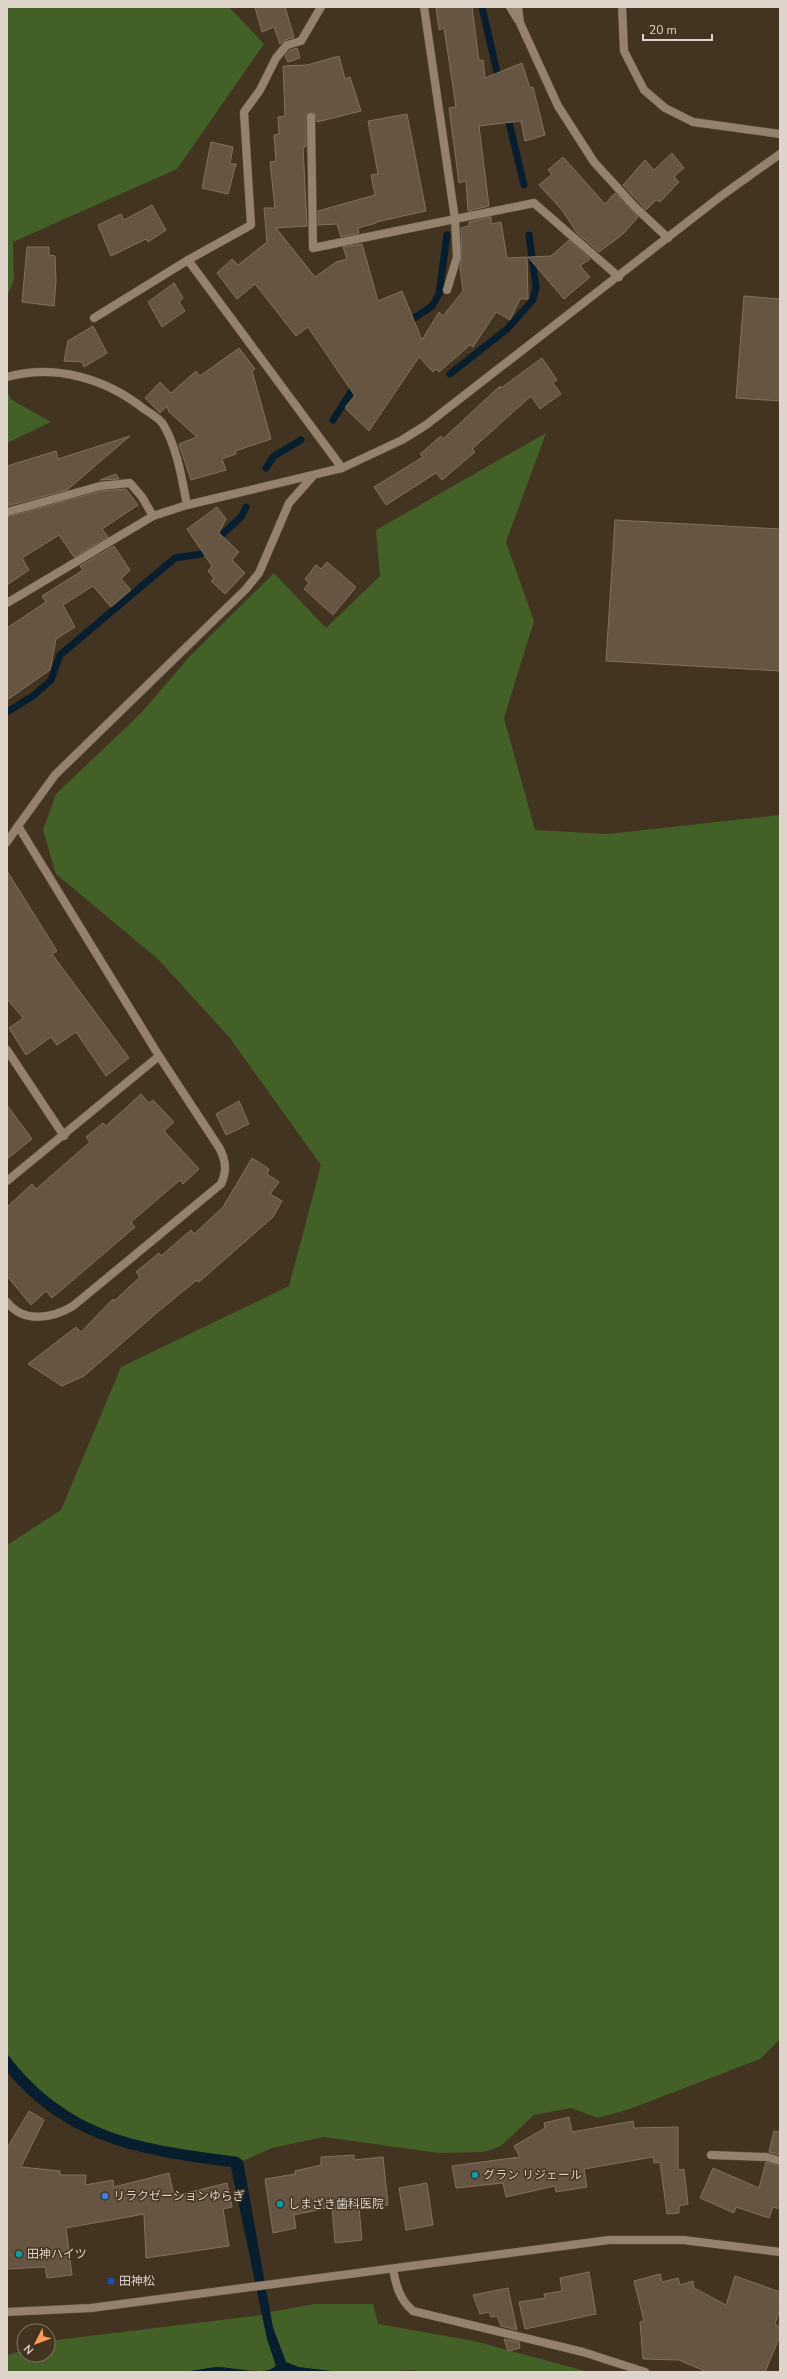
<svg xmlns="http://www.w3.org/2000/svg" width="787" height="2379" viewBox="0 0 787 2379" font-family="'Nunito Sans','Noto Sans JP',sans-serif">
	<rect width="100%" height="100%" fill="#433321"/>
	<!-- green -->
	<g fill="#436026">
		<polygon points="7,7 229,7 264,44 177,169 13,242 14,280 7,296"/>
		<polygon points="7,392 12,400 51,422 7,443"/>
		<path d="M 546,433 L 506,542 L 534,621 L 504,718 L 535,830 L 608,834 L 780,815 L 780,2039 L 760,2059 L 630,2109 L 598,2118 L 571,2108 L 534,2115 L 501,2146 L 483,2152 L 439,2153 L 324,2137 L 272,2148 L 243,2161 L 238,2157 C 141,2144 71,2137 7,2054 L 7,1545 L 61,1510 L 121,1367 L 289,1286 L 321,1165 L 229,1037 L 159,960 L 56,874 L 43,830 L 56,794 L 141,713 L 191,655 L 274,573 L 326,628 L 380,576 L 376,530 Z"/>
		<path d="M 314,2304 L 373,2304 L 378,2324 L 474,2341 L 589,2372 L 417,2372 L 415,2370 C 374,2371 325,2379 286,2362 L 273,2328 L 270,2312 Z"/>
		<polygon points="262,2315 276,2366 271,2370 260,2371 217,2367 185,2372 7,2372 7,2355 24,2350 24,2355 48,2355 48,2343 56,2340"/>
	</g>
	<!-- water -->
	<path fill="#061e2d" d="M 7,2054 C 71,2137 141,2144 238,2157 L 243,2161 L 273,2328 L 286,2362 L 298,2367 L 340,2372 L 185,2372 C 196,2370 207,2368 217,2367 C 236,2367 260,2378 276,2366 L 267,2339 L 231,2167 C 144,2156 67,2144 7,2072 Z"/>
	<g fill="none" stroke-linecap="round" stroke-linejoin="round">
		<!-- stream -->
		<g stroke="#061e2d" stroke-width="7">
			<polyline points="482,7 499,81"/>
			<polyline points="507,114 524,185"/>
			<polyline points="407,323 432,306 439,294 447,235"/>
			<polyline points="450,374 507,329 533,300 536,287 529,235"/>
			<polyline points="333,420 356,384"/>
			<polyline points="266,468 274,456 301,440"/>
			<polyline points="7,712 33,696 51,680 60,655 175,558 201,554 241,517 246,507"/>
		</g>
	</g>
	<!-- building -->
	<g fill="#665542" stroke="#83715e">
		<polygon points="255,7 285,7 294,37 285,40 280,44 274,27 262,32"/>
		<polygon points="436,7 472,7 479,61 483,60 485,78 522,63 530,88 533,87 545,135 525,141 521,121 479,126 489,206 468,211 466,181 459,183 449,108 456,107 444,28 439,30"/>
		<polygon points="297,48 300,58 288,62 285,56 290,50"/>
		<polygon points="339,56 345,79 350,77 361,111 317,122 314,112 306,114 306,147 303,147 307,226 276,228 315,277 336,262 347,259 343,247 362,244 378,301 402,291 422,340 439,312 443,316 463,291 460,267 462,257 461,228 469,226 469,222 491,217 491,224 501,222 507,258 527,257 528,299 520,299 510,320 496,312 473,347 470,345 439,372 436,369 433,372 419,357 369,431 346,409 346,406 355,396 308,327 296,336 255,284 237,299 217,273 232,259 238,265 267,242 264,208 275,208 270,162 276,161 274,135 279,134 278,117 285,116 283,66 307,65"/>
		<polygon points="407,114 426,211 376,222 376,223 358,228 359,233 341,237 337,224 318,225 318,211 375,195 371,175 378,174 368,121"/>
		<polygon points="211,142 233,147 230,164 236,164 228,194 202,188"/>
		<polygon points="672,153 684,168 674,177 679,182 660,202 656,200 646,210 623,185 645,160 654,170"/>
		<polygon points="563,157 605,204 615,193 638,217 623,234 599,252 577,233 562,210 539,185 552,174 548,170"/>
		<polygon points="152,205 166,230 148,242 146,239 111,256 98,225 121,214 124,220"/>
		<polygon points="569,240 590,259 580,266 590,277 564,299 528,257 551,256"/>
		<polygon points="27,247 49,247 49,255 55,256 56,281 54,306 22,302"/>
		<polygon points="174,283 183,298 179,302 185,311 162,327 148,302"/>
		<polygon points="744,296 780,299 780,401 736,398"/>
		<polygon points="93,326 107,353 84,367 82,362 64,361 68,341"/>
		<polygon points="239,348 255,369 252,371 271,439 235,451 236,454 222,459 226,470 191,480 179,444 197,437 169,412 167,406 160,413 145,398 160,382 171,393 196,371 200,376"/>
		<polygon points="542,358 557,380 553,383 561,394 540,409 531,396 472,449 475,452 442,480 436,473 386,505 374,487 423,457 420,454 441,436 443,439 500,386 501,388"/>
		<polygon points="130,436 67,490 7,506 7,466 56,451 58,459"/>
		<polygon points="116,474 119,479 100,480"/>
		<polygon points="126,489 138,505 102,529 108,537 74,557 59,535 22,558 29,570 7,585 7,517 101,491"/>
		<polygon points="217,507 226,519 219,533 239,552 232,560 245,573 225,594 211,581 214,578 208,571 212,566 187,529"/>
		<polygon points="615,520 780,529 780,671 606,661"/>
		<polygon points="114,546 130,570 121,579 131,590 111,607 93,586 63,605 75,627 56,639 50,670 7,700 7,628 46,602 42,596 83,570 80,566"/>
		<polygon points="327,562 356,587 333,615 304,589 309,583 305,579 316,565 321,569"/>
		<polygon points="7,871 57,951 52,954 129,1058 106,1076 76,1032 57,1045 51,1037 26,1055 9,1028 23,1018 7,999"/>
		<polygon points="141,1094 149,1103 153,1100 174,1122 164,1131 199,1169 183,1184 180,1180 131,1222 135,1227 52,1298 46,1291 31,1305 7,1276 7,1207 32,1184 36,1189 90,1142 86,1137 103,1123 106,1126"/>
		<polygon points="239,1101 249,1124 226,1135 216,1114"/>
		<polygon points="7,1105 32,1139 7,1159"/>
		<polygon points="252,1158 269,1169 267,1174 279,1182 270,1194 282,1201 273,1217 199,1282 197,1280 160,1310 84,1376 62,1386 28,1364 76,1327 81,1332 113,1299 114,1301 140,1277 136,1272 159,1253 161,1256 191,1230 194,1234 223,1207"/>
		<polygon points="29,2111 44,2120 21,2167 60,2171 60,2175 86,2175 85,2185 113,2180 114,2187 169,2173 174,2196 227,2183 232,2207 223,2209 229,2246 146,2258 144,2214 66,2228 72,2275 47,2278 45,2267 7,2269 7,2148"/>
		<polygon points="569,2117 572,2132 633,2121 634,2128 678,2127 678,2170 684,2169 688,2204 679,2206 679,2213 667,2214 660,2162 654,2163 653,2157 584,2169 587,2187 556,2192 555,2186 506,2197 503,2183 456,2188 452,2166 520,2157 514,2146 545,2128 544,2123"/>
		<polygon points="774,2131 780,2132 780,2155 769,2152"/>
		<polygon points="354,2155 354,2160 383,2157 388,2205 359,2208 362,2240 335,2243 332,2207 294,2215 296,2228 273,2233 265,2179 295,2174 295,2171 321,2165 321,2157"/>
		<polygon points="766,2162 780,2166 780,2209 773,2207 769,2218 736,2207 734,2213 700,2198 713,2168 759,2188"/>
		<polygon points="427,2183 433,2225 406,2230 399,2188"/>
		<polygon points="589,2272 596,2314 525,2329 519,2302 545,2298 544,2294 562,2291 560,2278"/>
		<polygon points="660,2274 662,2282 678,2278 680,2285 693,2281 694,2288 726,2305 735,2276 780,2292 780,2309 775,2324 780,2327 780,2336 765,2372 707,2372 679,2360 643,2359 640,2322 644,2321 634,2281"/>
		<polygon points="508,2288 517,2330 501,2326 497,2316 491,2317 489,2312 480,2314 473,2295"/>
		<polygon points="504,2339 519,2342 520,2348 508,2351"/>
	</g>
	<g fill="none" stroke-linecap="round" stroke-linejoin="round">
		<defs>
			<g id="minor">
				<polyline points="424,7 455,219 457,257 447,290"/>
				<polyline points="510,7 518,20"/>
				<polyline points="518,7 520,23 558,106 594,162 635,207 668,238"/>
				<polyline points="311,117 313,248 534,203 619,277"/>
				<polyline points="188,260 342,468"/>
				<polyline points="94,318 188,260 251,225 244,112 260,90 276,58 287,45 301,41 321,7"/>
				<path d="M 7,377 C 55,364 105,378 144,409 C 150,413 159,418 163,424 C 177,447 182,479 187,505"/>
				<polyline points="7,512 100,486 130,483 142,497 153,516"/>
				<polyline points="7,603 153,516 187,505 342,468 402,440 426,425 721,196 780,154"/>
				<polyline points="18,826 55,775 246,589 259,573 289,503 313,476"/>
				<path d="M 7,842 L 18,826 L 159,1056 L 220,1149 C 226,1162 227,1171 221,1184 L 73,1306 C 53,1318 24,1324 7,1302"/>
				<polyline points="7,1050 64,1136"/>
				<polyline points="7,1181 159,1056"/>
				<polyline points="711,2155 767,2157 780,2161"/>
				<path d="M 393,2269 C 396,2286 400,2300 413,2311 L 583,2352 L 645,2372"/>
			</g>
			<g id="tertiary">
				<polyline points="622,7 624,51 644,90 665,108 693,122 780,134"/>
				<polyline points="7,2312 91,2308 609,2240 683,2240 780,2252"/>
			</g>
		</defs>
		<!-- minor casing -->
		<use href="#minor" stroke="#5c4f3f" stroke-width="9"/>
		<!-- tertiary casing -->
		<use href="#tertiary" stroke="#5c4f3f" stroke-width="9"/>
		<!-- minor -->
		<use href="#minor" stroke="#94826e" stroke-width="8"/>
		<!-- tertiary -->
		<use href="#tertiary" stroke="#94826e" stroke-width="8"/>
	</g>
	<!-- markers -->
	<g fill="#0f9aa8" stroke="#433321" stroke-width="1.5">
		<circle cx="475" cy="2175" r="4"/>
		<circle cx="280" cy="2204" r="4"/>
		<circle cx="19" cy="2254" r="4"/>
	</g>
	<circle fill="#3f7fe0" stroke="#433321" stroke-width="1.5" cx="105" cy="2196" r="4"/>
	<rect fill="#1a4fb4" stroke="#433321" stroke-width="1.5" x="107" y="2277" width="8" height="8" rx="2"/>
	<g text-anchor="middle" stroke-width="3" stroke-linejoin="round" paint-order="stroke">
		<!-- poi labels -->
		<g font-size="12" fill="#ded4ca" stroke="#433321" text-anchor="start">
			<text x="483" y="2179">グラン リジェール</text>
			<text x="113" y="2200">リラクゼーションゆらぎ</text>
			<text x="288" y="2208">しまざき歯科医院</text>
			<text x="27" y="2258">田神ハイツ</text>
			<text x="119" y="2285">田神松</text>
		</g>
	</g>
	<!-- border -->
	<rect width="787" height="2379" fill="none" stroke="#ded4ca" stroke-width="16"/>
	<!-- north arrow -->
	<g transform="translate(36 2343) rotate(228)"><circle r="19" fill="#433321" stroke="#817365"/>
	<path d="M0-3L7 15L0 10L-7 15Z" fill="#fe9b59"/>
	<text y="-6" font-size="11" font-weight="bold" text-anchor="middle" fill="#ded4ca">N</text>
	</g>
	<!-- scale -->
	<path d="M643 34v6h69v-6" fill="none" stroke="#ded4ca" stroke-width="2"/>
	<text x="649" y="34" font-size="12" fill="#ded4ca" stroke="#433321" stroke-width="3" paint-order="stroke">20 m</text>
</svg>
